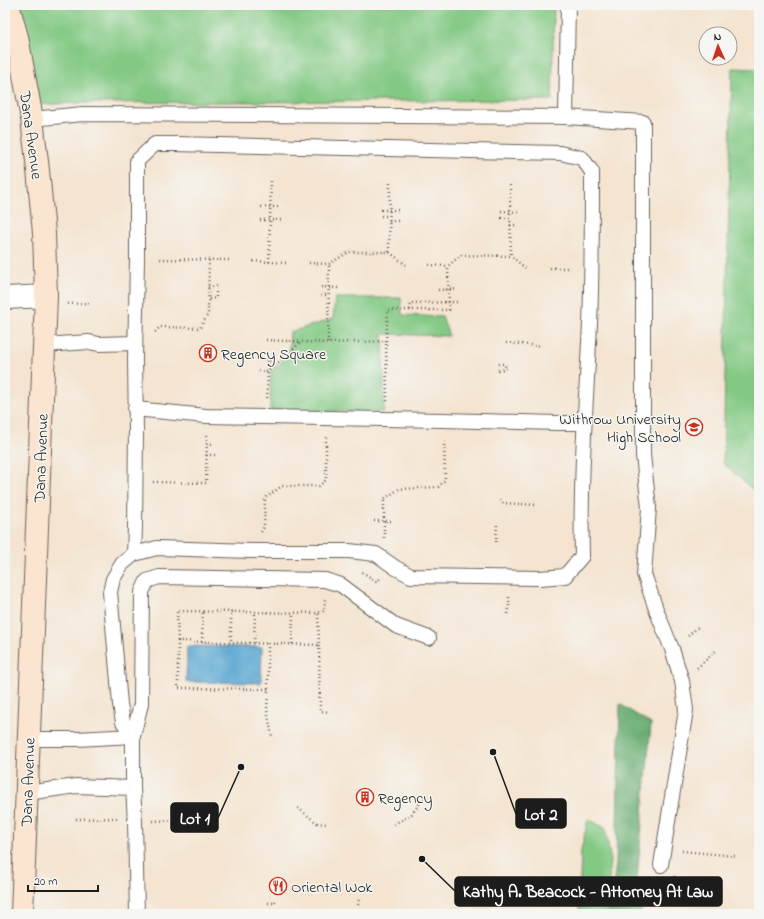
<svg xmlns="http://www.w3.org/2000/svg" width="764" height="919" viewBox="0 0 764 919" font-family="'Indie Flower',sans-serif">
	<rect width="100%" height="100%" fill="#f6f6f2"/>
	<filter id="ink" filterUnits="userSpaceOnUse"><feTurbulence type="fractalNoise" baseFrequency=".025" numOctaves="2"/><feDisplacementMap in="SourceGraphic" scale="8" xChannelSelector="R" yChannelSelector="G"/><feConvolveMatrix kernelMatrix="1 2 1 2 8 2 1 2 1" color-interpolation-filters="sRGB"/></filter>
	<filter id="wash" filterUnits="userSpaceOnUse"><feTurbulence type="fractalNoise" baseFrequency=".012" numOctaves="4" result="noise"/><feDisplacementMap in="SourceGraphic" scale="16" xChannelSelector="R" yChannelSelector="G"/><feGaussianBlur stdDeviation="0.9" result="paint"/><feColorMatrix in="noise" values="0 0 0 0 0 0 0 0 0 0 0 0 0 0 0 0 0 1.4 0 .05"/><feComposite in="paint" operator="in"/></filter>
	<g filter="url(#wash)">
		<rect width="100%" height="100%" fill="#f4e4d0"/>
		<!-- green -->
		<g fill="#83c984" stroke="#507250">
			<polygon points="8,5 554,5 552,100 81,103 29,105"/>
			<polygon points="732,68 759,69 759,493 751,488 723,463"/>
			<polygon points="335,298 401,298 402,315 442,317 449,336 383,334 384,412 270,410 271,372 289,355 290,332 333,319"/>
			<polygon points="588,819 605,828 610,856 608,914 578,914 579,910 581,851"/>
		</g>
		<!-- forest -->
		<polygon fill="#6aad72" stroke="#436447" points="620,704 651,724 636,890 642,914 609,914 616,864"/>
		<!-- water -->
		<polygon fill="#57a5d0" stroke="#3a6076" points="187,646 262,647 261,683 186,682"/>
	</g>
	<g filter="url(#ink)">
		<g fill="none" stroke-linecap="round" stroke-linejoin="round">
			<defs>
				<g id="lane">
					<polyline points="566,117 568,5"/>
					<polyline points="32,119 83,114 566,117 643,122 643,455 649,508 644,574 657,612 672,649 682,681 686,710 661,865"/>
					<polyline points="44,345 89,342 99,344 135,343"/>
					<polyline points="135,409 206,416 443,420 557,423 584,423"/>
					<path d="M 133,736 L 123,722 L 120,704 L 110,592 L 113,579 L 122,564 L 134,554 L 157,548 L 252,551 L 349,551 L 376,554 L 396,568 L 411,576 L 540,578 L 565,576 L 582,556 C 580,479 586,402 590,324 C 592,274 592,223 592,172 L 582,158 L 560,153 L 175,144 L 155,144 L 137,161 L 137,260 L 135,359 L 136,430 L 135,527 L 134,554"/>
					<polyline points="29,739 77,739 133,736"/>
					<polyline points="27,793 76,786 133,788"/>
					<polyline points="137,914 135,822 133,788 133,736 141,704 142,592 147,581 159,577 325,580 341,585 396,626 429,638"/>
				</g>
				<polyline id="street" points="5,298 46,296"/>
				<polyline id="secondary" points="8,5 17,37 32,119 38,170 44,233 46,296 22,914"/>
			</defs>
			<!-- lane casing -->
			<use href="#lane" stroke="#68625b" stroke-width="16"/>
			<!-- street casing -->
			<use href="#street" stroke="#68625b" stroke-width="24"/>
			<!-- secondary casing -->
			<use href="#secondary" stroke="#68625b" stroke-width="24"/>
			<!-- path -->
			<g stroke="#68625b" stroke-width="2.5" stroke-dasharray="1 3" stroke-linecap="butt">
				<polyline points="510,185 510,212 511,256"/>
				<polyline points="261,207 278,207"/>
				<polyline points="381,210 398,210"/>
				<polyline points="501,211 518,212"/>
				<polyline points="381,216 389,216"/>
				<polyline points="501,218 510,218"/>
				<polyline points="260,220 281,220"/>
				<polyline points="389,221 400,221"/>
				<polyline points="510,225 518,225"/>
				<polyline points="389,252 390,182"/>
				<polyline points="160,259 229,260"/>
				<polyline points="253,261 286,263"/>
				<polyline points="269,262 271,181"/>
				<polyline points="309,263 329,264 349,252 389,252 406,265"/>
				<polyline points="429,265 448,266 461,255 511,256 525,268"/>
				<polyline points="550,268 568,268 573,267"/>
				<polyline points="208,287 219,286"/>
				<polyline points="321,287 338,288"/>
				<polyline points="438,290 458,289"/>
				<polyline points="321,295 329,295"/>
				<polyline points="209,299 216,298 216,292 219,292"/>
				<polyline points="68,304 91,303"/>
				<polyline points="410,310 411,303 458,302"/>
				<polyline points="155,332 160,327 200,328 208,314 209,259"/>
				<polyline points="266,340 328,343 386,341"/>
				<polyline points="328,343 329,264"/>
				<polyline points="506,343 542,346"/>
				<polyline points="258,359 267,359 275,364"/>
				<polyline points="498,364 504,364 507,369 498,370"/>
				<polyline points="258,371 268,372 267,359"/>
				<polyline points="267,398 268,372 301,342"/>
				<polyline points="387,401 386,341 388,310 449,310 448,266"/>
				<polyline points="207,444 215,444"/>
				<polyline points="206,455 215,455"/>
				<polyline points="153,482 206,483 207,435"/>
				<polyline points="500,499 503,503 537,505"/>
				<polyline points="374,521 392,521"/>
				<polyline points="261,532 264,527 265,498 282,486 319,486 326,480 326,437"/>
				<polyline points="384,538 384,499 399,489 438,487 445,480 444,439"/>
				<polyline points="496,542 497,524"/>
				<polyline points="362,572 376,581 380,579"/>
				<polyline points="231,611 231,642"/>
				<polyline points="508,614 509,608 509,595"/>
				<polyline points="688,636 698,627"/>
				<polyline points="178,641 177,611 318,613 324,611 325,599"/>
				<polyline points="202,642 203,610"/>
				<polyline points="254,643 255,612"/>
				<polyline points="268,643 268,689 267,710 272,736"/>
				<polyline points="292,644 293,613"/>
				<polyline points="319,645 320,711 330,712"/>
				<polyline points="697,668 717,650"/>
				<polyline points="268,689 178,688 178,641 319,645 318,613"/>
				<polyline points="298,808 317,823 327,824"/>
				<polyline points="76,819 117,818"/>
				<polyline points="153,821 181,820"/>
				<polyline points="394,824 411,815 427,794"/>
				<polyline points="682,851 735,856"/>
				<polyline points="674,876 690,896"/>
				<polyline points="268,903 275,903 275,898"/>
				<polyline points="358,905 359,899"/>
			</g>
			<!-- lane -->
			<use href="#lane" stroke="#fff" stroke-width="14"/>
			<!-- street -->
			<use href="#street" stroke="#fff" stroke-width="22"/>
			<!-- secondary -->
			<use href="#secondary" stroke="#fce5d0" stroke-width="22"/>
		</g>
	</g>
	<!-- icons -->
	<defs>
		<symbol id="building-ring" viewBox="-11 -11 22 22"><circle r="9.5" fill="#f6f6f2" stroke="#c8321e" stroke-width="1.5"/><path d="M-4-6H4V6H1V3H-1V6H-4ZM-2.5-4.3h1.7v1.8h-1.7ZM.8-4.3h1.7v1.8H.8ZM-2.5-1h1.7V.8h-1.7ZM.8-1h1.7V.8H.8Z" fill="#c8321e"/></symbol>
		<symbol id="school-ring" viewBox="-11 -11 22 22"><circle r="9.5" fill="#f6f6f2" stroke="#c8321e" stroke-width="1.5"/><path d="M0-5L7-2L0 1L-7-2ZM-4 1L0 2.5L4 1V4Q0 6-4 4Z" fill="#c8321e"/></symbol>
		<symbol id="restaurant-ring" viewBox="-11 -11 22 22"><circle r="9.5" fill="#f6f6f2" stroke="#c8321e" stroke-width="1.5"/><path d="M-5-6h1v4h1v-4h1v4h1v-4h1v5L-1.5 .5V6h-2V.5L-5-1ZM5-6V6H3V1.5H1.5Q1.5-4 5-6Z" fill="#c8321e"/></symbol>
	</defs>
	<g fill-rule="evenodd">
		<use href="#building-ring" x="198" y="343" width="20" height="20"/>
		<use href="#school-ring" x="684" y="417" width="20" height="20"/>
		<use href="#building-ring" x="355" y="787" width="20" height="20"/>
		<use href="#restaurant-ring" x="268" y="876" width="20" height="20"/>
	</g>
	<g text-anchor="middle" stroke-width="3" stroke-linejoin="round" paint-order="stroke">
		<!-- street labels -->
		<g font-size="16" fill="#1c1c1c" stroke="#f6f6f2">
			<text transform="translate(32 135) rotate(82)" y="6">Dana Avenue</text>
			<text transform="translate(40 458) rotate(-88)" y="6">Dana Avenue</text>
			<text transform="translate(27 782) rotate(-88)" y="6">Dana Avenue</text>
		</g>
		<!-- poi labels -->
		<g font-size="16" fill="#1c1c1c" stroke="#f6f6f2" text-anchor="start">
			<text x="221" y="359">Regency Square</text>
			<text x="681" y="424" text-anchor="end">Withrow University<tspan x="681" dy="18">High School</tspan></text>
			<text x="378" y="803">Regency</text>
			<text x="291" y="892">Oriental Wok</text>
		</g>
	</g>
	<!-- callouts -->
	<path fill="none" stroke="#1c1c1c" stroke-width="1.5" d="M493 752L516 814M241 767L218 818M422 859L455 891"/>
	<g fill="#1c1c1c" stroke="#f6f6f2" stroke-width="1.5">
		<circle cx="493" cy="752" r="4"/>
		<circle cx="241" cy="767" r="4"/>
		<circle cx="422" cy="859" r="4"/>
	</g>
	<g fill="#1c1c1c" stroke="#1c1c1c" stroke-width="1.5">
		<rect x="516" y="799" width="50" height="29" rx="4"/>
		<rect x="171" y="803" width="47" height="29" rx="4"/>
		<rect x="455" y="877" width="267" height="29" rx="4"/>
	</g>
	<g font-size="17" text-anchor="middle" font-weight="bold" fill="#fff">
		<text x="541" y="820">Lot 2</text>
		<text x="195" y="824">Lot 1</text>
		<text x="588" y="897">Kathy A. Beacock - Attorney At Law</text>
	</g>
	<!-- margin -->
	<rect width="764" height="919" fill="none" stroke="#f6f6f2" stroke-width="20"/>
	<!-- north arrow -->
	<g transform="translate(718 46) rotate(357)"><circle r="19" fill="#f6f6f2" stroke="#9f9f9c"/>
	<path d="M0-3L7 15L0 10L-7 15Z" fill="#c8321e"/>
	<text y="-6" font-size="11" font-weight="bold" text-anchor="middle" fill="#1c1c1c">N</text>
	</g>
	<!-- scale -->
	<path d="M28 885v6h70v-6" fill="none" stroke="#1c1c1c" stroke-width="2"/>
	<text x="34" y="885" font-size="12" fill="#1c1c1c" stroke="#f6f6f2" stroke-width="3" paint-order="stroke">20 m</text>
</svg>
